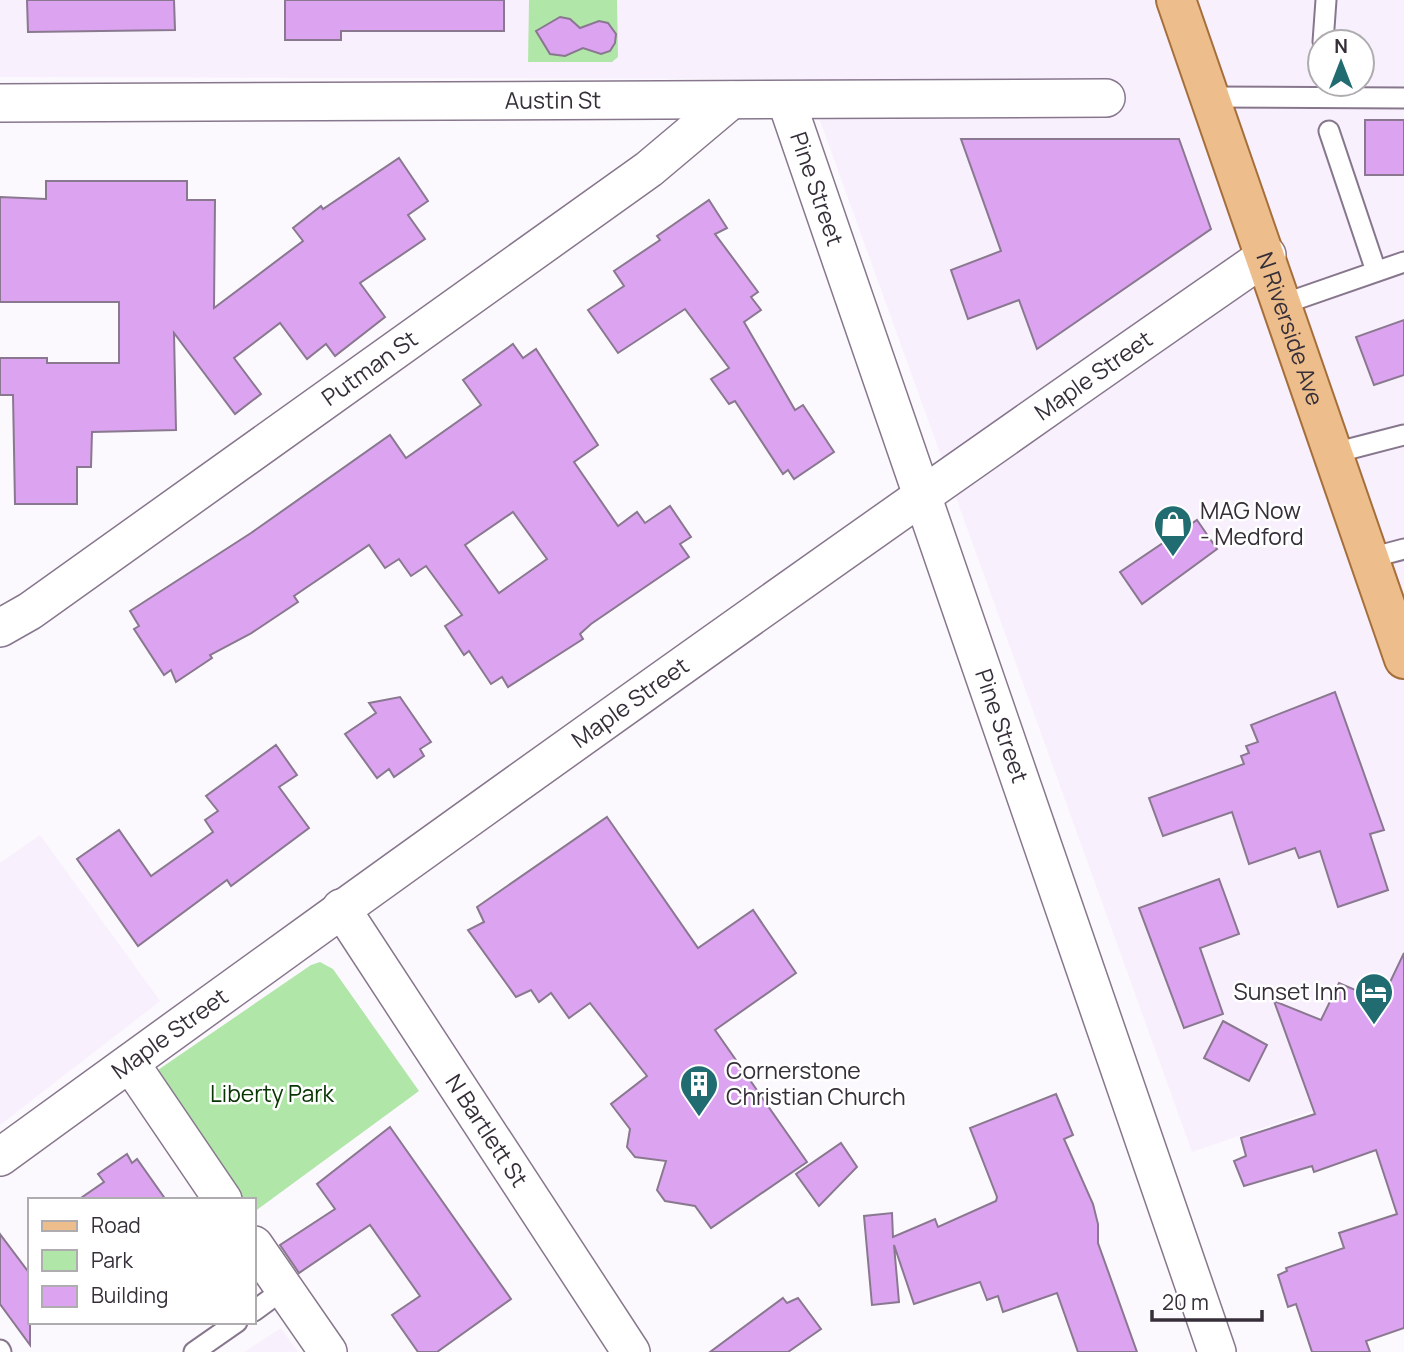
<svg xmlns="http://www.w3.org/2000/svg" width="1404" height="1352" viewBox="0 0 1404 1352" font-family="Manrope,sans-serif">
	<rect width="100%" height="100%" fill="#fcf9fe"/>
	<!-- built -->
	<g fill="#f9f0fd" fill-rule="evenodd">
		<path d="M 0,0 L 1404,0 L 1404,1126 L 1348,1099 L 1192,1152 L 805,79 L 0,77 ZM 1320,42 L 1362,42 L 1362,84 L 1320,84 Z"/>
		<polygon points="40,835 160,1001 0,1125 0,863"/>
		<polygon points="281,1328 298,1352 244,1352"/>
	</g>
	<!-- green -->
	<g fill="#b1e6a9">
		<polygon points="529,0 617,0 618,57 612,62 528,62"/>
		<polygon points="320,962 333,969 419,1091 254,1212 254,1200 241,1200 155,1072 311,965"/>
	</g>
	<!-- building -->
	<g fill="#dca4f0" stroke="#89788f" stroke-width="2" fill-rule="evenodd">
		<polygon points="27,0 174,0 175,30 28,32"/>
		<polygon points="285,0 504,0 504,31 341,31 341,40 285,40"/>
		<polygon points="560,17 570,19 580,28 599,21 608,23 616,34 615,43 610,51 601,54 583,48 565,56 550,54 536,31"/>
		<rect x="1365" y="120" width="39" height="55"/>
		<polygon points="961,139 1179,139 1211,229 1037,349 1019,300 968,319 951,270 1001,251"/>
		<polygon points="399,158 428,201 408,215 425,239 360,283 385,317 335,356 326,344 307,359 280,323 234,358 261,394 235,414 174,333 176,430 92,432 91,467 77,467 77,504 15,504 13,395 0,395 0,358 47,358 47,363 119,363 119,302 0,302 0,197 46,199 46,181 187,181 187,200 215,200 214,308 303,241 293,228 321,206 323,209"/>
		<polygon points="709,200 727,228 715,234 758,292 751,297 761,310 744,322 795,410 803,405 834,452 794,479 788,470 783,474 735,401 729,404 711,379 729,368 685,309 618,353 588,310 624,286 614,271 660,240 657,236"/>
		<polygon points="1404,320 1404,375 1374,385 1356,337"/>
		<path d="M 513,344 L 523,358 L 536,349 L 598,445 L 574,462 L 618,526 L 637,512 L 645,523 L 670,506 L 691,537 L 680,544 L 689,557 L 591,624 L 580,634 L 583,639 L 508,687 L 502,677 L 491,684 L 469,651 L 464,655 L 445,626 L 462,615 L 426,566 L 411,576 L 399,559 L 385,568 L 369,545 L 294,596 L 298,602 L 250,634 L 210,655 L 212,658 L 176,682 L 171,670 L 164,675 L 134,629 L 139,626 L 130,611 L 251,533 L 390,435 L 406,458 L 481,405 L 463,380 ZM 513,512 L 547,559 L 499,593 L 465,545 Z"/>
		<polygon points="1197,520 1217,549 1142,604 1120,572"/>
		<polygon points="1335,692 1384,830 1370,834 1388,890 1338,907 1320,851 1299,858 1295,848 1249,864 1232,812 1163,836 1149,798 1244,764 1241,756 1249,753 1246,746 1258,742 1251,725"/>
		<polygon points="400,697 431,742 420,749 424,756 394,777 389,769 377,778 345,734 376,713 369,703"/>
		<polygon points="276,745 297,775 279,787 309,828 231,886 227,880 138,946 77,859 119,830 151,876 213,832 205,820 218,811 206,796"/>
		<polygon points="607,817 698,948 753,910 796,973 715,1030 807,1162 711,1228 695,1206 665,1201 657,1190 666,1161 635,1157 627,1147 630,1129 611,1104 647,1076 590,1003 569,1018 551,993 539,1002 531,990 516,997 468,930 484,922 477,907"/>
		<polygon points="1219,879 1239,934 1200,948 1223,1014 1184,1028 1139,908"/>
		<polygon points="1404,953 1404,1328 1366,1341 1370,1352 1312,1352 1296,1304 1288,1307 1278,1275 1287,1271 1286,1268 1344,1248 1339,1233 1397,1214 1376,1150 1314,1172 1312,1166 1244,1186 1234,1161 1246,1156 1241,1138 1315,1114 1274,1001 1321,1020 1339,983 1381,1001"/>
		<polygon points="1223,1021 1267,1045 1249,1081 1204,1058"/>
		<polygon points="1056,1094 1073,1135 1064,1139 1093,1204 1098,1224 1098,1243 1137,1352 1078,1352 1057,1293 1003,1312 998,1296 987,1300 980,1282 914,1304 894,1245 899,1302 872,1305 864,1216 892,1213 893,1237 935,1219 938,1227 996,1201 997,1197 970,1128"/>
		<polygon points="390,1127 511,1299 437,1352 418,1352 392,1315 420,1296 370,1225 299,1273 280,1245 335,1209 317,1184"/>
		<polygon points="841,1143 857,1167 819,1206 796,1174"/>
		<polygon points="127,1154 132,1163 137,1159 166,1200 78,1200 104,1182 98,1174"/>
		<polygon points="0,1234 30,1274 30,1345 0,1304"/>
		<polygon points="783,1298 787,1303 798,1298 821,1329 788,1352 710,1352"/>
	</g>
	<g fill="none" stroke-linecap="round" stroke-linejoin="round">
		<defs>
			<g id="lane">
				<polyline points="1323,42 1326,0"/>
				<polyline points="1211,97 1404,98"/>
				<polyline points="1329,131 1376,271"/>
				<polyline points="1283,304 1404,262"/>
				<polyline points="1334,453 1404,435"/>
				<polyline points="1370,558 1404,549"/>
				<polyline points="254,1311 284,1289"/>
				<polyline points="0,1350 1,1352"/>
				<polyline points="194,1352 237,1322"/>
			</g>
			<g id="street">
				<path id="s1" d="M 786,100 L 1217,1352"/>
				<path id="s2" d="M 0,103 L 1106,98"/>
				<path id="s3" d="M 0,628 L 30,611 L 649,169 L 731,100"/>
				<path id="s4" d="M 341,908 L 631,1352"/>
				<polyline points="130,1063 223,1200"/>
				<path id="s5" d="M 0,1157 C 419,852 841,550 1267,255"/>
				<polyline points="254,1245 328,1352"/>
			</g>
			<g id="primary">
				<path id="s6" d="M 1176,0 L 1404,659"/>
			</g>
		</defs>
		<!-- lane casing -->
		<use href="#lane" stroke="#87778d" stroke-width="23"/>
		<!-- street casing -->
		<use href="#street" stroke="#87778d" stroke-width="40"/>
		<!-- primary casing -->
		<use href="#primary" stroke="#a56f3c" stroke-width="42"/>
		<!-- lane -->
		<use href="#lane" stroke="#fff" stroke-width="19"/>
		<!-- street -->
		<use href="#street" stroke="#fff" stroke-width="37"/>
		<!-- primary -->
		<use href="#primary" stroke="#edbe8b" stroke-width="38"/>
	</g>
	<!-- icons -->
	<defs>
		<symbol id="shop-pin" viewBox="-11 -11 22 30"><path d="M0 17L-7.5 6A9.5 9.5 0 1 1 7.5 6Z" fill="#206c71" stroke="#fff"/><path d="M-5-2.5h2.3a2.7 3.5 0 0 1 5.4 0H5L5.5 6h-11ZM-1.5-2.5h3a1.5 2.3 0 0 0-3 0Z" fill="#fff"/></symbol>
		<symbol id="hotel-pin" viewBox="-11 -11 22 30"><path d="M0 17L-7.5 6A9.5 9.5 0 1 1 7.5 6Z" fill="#206c71" stroke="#fff"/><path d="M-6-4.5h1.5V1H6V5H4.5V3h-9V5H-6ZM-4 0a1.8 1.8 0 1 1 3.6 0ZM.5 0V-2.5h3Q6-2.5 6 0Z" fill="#fff"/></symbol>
		<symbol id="building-pin" viewBox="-11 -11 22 30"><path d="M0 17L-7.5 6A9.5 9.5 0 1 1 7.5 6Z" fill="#206c71" stroke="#fff"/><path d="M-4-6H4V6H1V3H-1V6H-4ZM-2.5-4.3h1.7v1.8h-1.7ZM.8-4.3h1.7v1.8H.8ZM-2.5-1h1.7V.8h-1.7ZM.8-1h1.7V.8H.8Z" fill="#fff"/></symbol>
	</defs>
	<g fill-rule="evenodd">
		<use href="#shop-pin" x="1151" y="502" width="44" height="60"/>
		<use href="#hotel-pin" x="1352" y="970" width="44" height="60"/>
		<use href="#building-pin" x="677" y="1062" width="44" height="60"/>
	</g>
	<g text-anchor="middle" stroke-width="5" stroke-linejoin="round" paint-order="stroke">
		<!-- street labels -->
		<g font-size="23" fill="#362f39" stroke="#fff">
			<text dy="8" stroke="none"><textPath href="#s2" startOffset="553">Austin St</textPath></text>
			<text dy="8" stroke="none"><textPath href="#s1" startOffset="94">Pine Street</textPath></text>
			<text dy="8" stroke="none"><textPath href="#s6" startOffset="348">N Riverside Ave</textPath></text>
			<text dy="8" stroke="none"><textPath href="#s3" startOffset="452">Putman St</textPath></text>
			<text dy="8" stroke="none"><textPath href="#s5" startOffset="1344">Maple Street</textPath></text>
			<text dy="8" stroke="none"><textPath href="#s5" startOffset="777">Maple Street</textPath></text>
			<text dy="8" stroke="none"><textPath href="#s1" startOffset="662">Pine Street</textPath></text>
			<text dy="8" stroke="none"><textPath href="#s5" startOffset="210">Maple Street</textPath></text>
			<text dy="8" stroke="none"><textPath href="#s4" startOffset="266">N Bartlett St</textPath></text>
		</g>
		<!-- poi labels -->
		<g font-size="23" fill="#362f39" stroke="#fff" text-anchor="start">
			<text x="1200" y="519">MAG Now<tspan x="1200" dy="26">- Medford</tspan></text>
			<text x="1347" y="1000" text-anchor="end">Sunset Inn</text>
			<text x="726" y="1079">Cornerstone<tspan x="726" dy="26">Christian Church</tspan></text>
		</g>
		<!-- park labels -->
		<g font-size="23" fill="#063402" stroke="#fff">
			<text x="272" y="1102">Liberty Park</text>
		</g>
	</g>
	<!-- legend -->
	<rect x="28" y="1198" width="228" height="126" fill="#ffffff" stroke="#afacb0" stroke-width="2"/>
	<rect x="42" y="1221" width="35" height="10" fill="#edbe8b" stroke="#afacb0" stroke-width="2"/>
	<text x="91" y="1233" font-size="21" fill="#362f39">Road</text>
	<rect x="42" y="1250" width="35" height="21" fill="#b1e6a9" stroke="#afacb0" stroke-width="2"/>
	<text x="91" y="1268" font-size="21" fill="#362f39">Park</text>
	<rect x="42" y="1286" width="35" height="21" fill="#dca4f0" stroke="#afacb0" stroke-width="2"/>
	<text x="91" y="1303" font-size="21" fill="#362f39">Building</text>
	<!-- north arrow -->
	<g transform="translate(1341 63)"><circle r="33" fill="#ffffff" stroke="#afacb0" stroke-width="2"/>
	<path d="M0-5L12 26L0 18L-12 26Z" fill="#206c71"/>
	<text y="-10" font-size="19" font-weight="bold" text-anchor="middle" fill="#362f39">N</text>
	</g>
	<!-- scale -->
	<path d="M1152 1310v10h110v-10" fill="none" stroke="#362f39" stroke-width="3.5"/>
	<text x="1162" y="1310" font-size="21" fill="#362f39" stroke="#ffffff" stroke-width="5" paint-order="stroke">20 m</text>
</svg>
